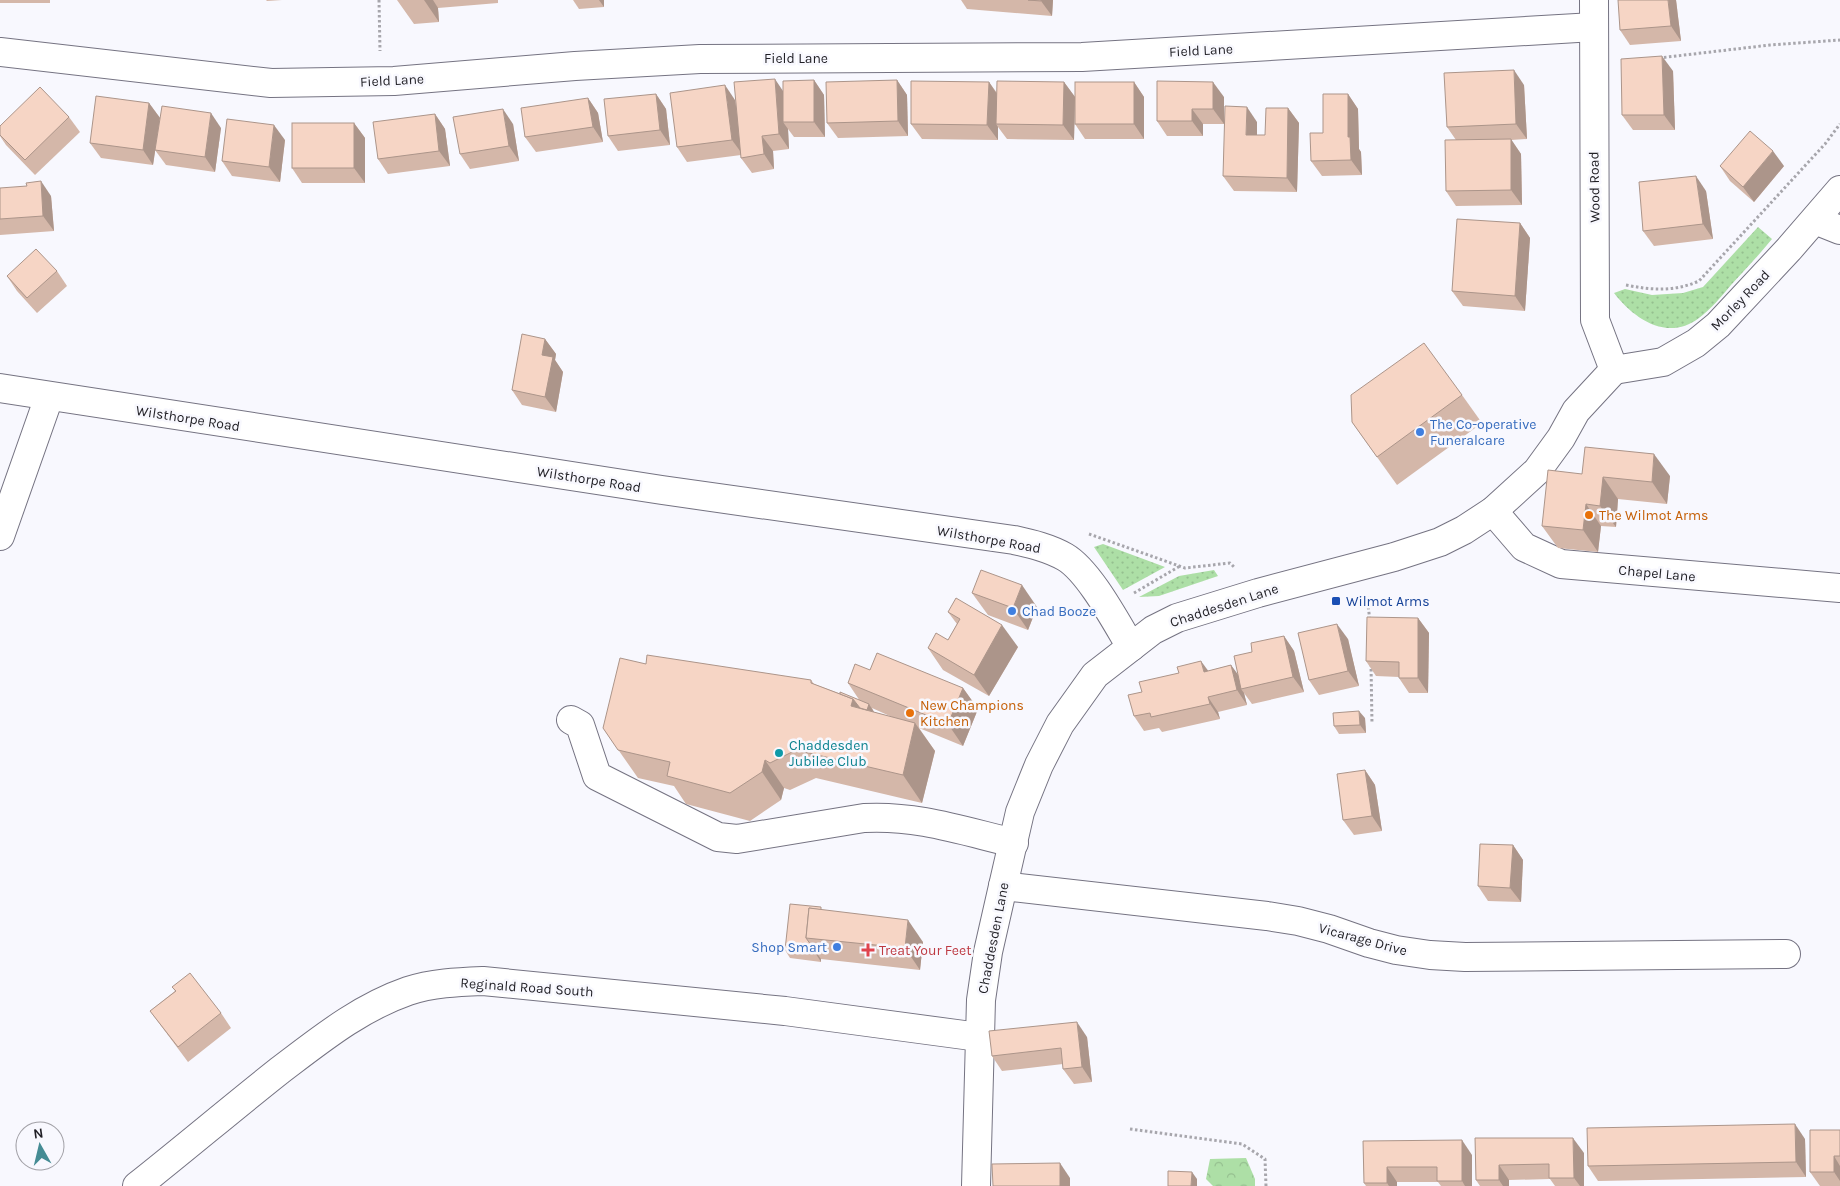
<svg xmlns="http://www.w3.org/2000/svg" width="1840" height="1186" viewBox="0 0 1840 1186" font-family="Karla,sans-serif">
	<defs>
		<pattern id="grass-dots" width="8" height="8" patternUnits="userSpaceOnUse" patternTransform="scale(1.25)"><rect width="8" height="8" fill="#addfa6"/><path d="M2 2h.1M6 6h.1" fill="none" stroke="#95bf8f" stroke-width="1.8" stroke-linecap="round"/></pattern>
		<pattern id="forest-crowns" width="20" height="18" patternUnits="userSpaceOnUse" patternTransform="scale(1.25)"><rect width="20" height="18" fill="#addfa6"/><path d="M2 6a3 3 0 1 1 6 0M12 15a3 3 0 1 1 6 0" fill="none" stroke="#95bf8f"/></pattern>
	</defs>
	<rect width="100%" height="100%" fill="#f8f8fe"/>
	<!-- grass -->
	<g fill="url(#grass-dots)">
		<path d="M 1758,227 L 1772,239 C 1759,255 1745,270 1731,285 C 1721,297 1711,309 1699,318 C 1668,342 1634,319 1614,293 L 1625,289 L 1652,295 L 1683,293 L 1703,287 Z"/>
		<polygon points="1103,544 1165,567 1123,590 1094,547"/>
		<polygon points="1214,570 1218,576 1159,596 1139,597 1179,576"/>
	</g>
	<!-- forest -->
	<polygon fill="url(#forest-crowns)" points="1246,1158 1255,1179 1255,1186 1213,1186 1206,1179 1210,1159"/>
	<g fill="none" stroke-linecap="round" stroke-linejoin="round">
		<defs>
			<g id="minor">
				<polyline points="1594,0 1595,320 1614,370"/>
				<polyline points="0,52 271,83 394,81 575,66 700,59 1082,57 1594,27"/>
				<polyline points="1815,220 1840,230"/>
				<polyline points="1614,370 1663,362 1696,343 1718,325 1789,249 1840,190"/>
				<path d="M 0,388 L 662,490 L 1014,540 C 1032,544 1049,548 1065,557 C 1089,571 1116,622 1131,647"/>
				<polyline points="1493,511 1524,547 1561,564 1840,588"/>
				<polyline points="0,536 49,397"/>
				<path d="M 571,720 L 580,725 L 597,776 L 718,837 L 737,839 L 864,818 C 917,815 963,831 1014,843"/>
				<polyline points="1003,886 1267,916 1298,921 1329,929 1369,943 1396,950 1430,955 1465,957 1786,954"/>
				<path d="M 137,1186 C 185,1148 231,1109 279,1071 C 320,1040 359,1008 408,991 C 432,983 458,982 483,981 L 785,1011 L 979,1037"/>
				<polyline points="976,1186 981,1000 988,952 1003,886 1020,812 1039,765 1060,724 1095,675 1153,630 1177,618 1258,593 1394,557 1440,542 1464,530 1493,511 1537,471 1561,438 1576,411 1614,370"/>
			</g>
		</defs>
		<!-- minor casing -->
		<use href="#minor" stroke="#757382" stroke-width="30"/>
		<!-- path -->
		<g stroke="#a7a6ac" stroke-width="3" stroke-dasharray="2.5 2.5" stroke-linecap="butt">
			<polyline points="379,0 380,51"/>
			<polyline points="1659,58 1770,45 1840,40"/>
			<path d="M 1626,285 C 1651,290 1674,292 1699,281 L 1825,144 L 1840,124"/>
			<polyline points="1089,534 1185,568 1230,563 1235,568"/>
			<polyline points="1134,593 1180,566"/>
			<polyline points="1367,597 1370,621"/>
			<polyline points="1371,664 1372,724"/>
			<polyline points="1130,1129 1242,1144 1265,1159 1266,1186"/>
		</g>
		<!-- minor -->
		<use href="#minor" stroke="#fff" stroke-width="28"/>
	</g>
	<!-- wall -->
	<g fill="#d4b7a9" fill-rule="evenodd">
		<rect x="0" y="0" width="50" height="3"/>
		<polygon points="266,0 282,0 267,1"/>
		<polygon points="397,0 498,0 498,3 438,8 439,22 414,24"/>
		<polygon points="573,0 604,0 604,7 579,9"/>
		<polygon points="961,0 1053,0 1052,16 967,9"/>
		<polygon points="1676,0 1681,41 1630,45 1620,30"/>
		<polygon points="1673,71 1675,130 1633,130 1622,115"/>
		<polygon points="814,80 824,95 825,137 794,137 788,129 789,149 773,151 774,169 752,173 741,158 741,155 687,162 677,147 735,100 738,117 783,91"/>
		<polygon points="897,80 907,95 908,136 838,138 827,123"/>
		<polygon points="989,82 997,93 1064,82 1075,97 1134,82 1144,97 1144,139 1085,139 1075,124 1075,99 1074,140 1007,139 998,127 998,140 922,139 911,124"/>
		<polygon points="1524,85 1527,139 1511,140 1521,154 1522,205 1456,206 1446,191 1456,140 1447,127"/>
		<polygon points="656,94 666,109 670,145 618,151 608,136"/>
		<polygon points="1348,94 1358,109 1359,149 1361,152 1362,175 1322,176 1311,161 1323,133"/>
		<polygon points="1224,97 1224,124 1203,124 1203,136 1167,136 1157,121"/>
		<polygon points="588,98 598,113 603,142 536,152 525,137"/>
		<polygon points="149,103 160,118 153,165 101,158 90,143"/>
		<polygon points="1288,108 1299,123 1297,192 1234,191 1223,176 1257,122 1257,135 1265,135"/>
		<polygon points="435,114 445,129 450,166 388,174 378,159"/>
		<polygon points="69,117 80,132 35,175 6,145 0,136 0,126"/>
		<polygon points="354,123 365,138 365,183 302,183 292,168"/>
		<polygon points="513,124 519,161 470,169 460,154"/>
		<polygon points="221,128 215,172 166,165 155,150"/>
		<polygon points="285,140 280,182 232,176 222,161"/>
		<polygon points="1720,166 1784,166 1754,202 1730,181"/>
		<polygon points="0,188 51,196 54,231 0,235"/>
		<polygon points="1706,191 1713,239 1654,246 1643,231"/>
		<polygon points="1520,223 1530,238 1525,311 1463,306 1452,291"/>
		<polygon points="57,271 67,286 37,313 17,291 7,276"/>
		<polygon points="545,339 556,354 555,360 563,372 556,412 522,405 512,390"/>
		<polygon points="1462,395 1482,423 1397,485 1352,422"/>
		<polygon points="1582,474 1670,476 1667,504 1618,499 1616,527 1601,526 1598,552 1558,548 1542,526"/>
		<polygon points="972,593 1037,607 1028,630 988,615"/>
		<polygon points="948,612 1018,647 989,696 943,670 928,648 948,640 957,624"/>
		<polygon points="1418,618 1429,633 1428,693 1409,693 1399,678 1399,677 1376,676 1366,661"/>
		<polygon points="1284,636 1294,651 1304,692 1252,704 1244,693 1247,705 1218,712 1220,719 1162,732 1159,728 1144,731 1134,716 1142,692 1208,671 1231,665 1238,676"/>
		<polygon points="1348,639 1359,686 1319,695 1309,680"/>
		<path d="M 646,664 L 811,680 L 814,684 L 860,701 L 848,683 L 870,670 L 963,688 L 978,709 L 963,746 L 919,728 L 935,751 L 922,803 L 816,778 L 790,790 L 784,788 L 781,800 L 750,821 L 686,804 L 674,786 L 638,778 L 603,728 ZM 872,708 L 892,717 L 874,712 Z"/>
		<polygon points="1365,718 1366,733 1339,734 1334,726"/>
		<polygon points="1365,770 1375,785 1382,831 1354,835 1343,820"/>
		<polygon points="1513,845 1523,860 1521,902 1488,901 1478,886"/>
		<polygon points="823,910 923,942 920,970 821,959 821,962 790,958 785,950"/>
		<polygon points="172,987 221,1013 231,1028 188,1062 150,1011 175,991"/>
		<polygon points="1087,1037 1092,1082 1074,1084 1063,1069 1063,1064 1002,1071 992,1056"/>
		<polygon points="1840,1130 1840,1186 1820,1186 1810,1172"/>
		<polygon points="1475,1138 1584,1153 1584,1186 1555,1186 1550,1179 1509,1180 1509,1186 1480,1186 1476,1180"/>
		<polygon points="1805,1139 1806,1177 1598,1181 1588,1166"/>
		<polygon points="1363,1141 1472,1155 1472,1186 1441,1186 1438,1182 1397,1182 1397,1186 1366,1186 1364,1183"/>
	</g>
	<!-- shaded-wall -->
	<g fill="#ac958a">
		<polygon points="424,0 433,0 438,8 439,22"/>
		<polygon points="599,0 604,0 604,7"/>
		<polygon points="1041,0 1053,0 1052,16 1041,1"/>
		<polygon points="1668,0 1676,0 1681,41 1671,26"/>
		<polygon points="1662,56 1673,71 1675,130 1664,115"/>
		<polygon points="1514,70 1524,85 1527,139 1516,124"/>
		<polygon points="775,79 785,94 783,122 788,129 789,149 779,134"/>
		<polygon points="814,80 824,95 825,137 814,122"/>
		<polygon points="897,80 907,95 908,136 898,121"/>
		<polygon points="989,82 999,97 996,124 998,127 998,140 987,125"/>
		<polygon points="1064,82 1075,97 1074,140 1063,125"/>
		<polygon points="1134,82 1144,97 1144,139 1134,124"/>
		<polygon points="1213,82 1224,97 1224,124 1213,109"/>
		<polygon points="725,85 735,100 743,155 732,140"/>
		<polygon points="656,94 666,109 670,145 660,130"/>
		<polygon points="1348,94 1358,109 1359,149 1361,152 1362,175 1351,160 1348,137"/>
		<polygon points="588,98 598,113 603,142 593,127"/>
		<polygon points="149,103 160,118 153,165 143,150"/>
		<polygon points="1247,107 1257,122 1257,150 1246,135"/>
		<polygon points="1288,108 1299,123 1297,192 1287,178"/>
		<polygon points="503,109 513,124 519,161 509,146"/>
		<polygon points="1192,109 1203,124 1203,136 1192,121"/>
		<polygon points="211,113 221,128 215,172 205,157"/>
		<polygon points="435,114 445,129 450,166 439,151"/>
		<polygon points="354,123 365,138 365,183 354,168"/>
		<polygon points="274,125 285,140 280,182 269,167"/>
		<polygon points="762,136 773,151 774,169 764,154"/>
		<polygon points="1511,139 1521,154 1522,205 1511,190"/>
		<polygon points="1773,151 1784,166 1754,202 1743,187"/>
		<polygon points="1696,176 1706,191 1713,239 1703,224"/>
		<polygon points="41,181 51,196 54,231 43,216"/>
		<polygon points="1520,223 1530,238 1525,311 1515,296"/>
		<polygon points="545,339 556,354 555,360 563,372 556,412 545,397 542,355"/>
		<polygon points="1654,454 1670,476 1667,504 1652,482"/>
		<polygon points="1603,477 1618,499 1616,527 1600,506"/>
		<polygon points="1586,504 1601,526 1598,552 1583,530"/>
		<polygon points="1022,585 1037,607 1028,630 1013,608"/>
		<polygon points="1418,618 1429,633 1428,693 1418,678"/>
		<polygon points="1337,624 1348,639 1359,686 1348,671"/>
		<polygon points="1002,625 1018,647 989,696 974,675"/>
		<polygon points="1284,636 1294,651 1304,692 1293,677"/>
		<polygon points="1201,661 1212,676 1204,672"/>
		<polygon points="1231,665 1242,680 1241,689 1244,693 1247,705 1237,690"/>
		<polygon points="963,688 978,709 963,746 948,724"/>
		<polygon points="1208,697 1218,712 1220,719 1210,704"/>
		<polygon points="853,699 869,704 874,712 851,706"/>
		<polygon points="1359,711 1365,718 1366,733 1360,725"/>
		<polygon points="915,723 935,751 922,803 903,775"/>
		<polygon points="765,760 784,788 781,800 762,772"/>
		<polygon points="1365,770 1375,785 1382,831 1372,816"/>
		<polygon points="1513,845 1523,860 1521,902 1510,888"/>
		<polygon points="908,920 923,942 920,970 905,948"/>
		<polygon points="816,952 821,959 821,962 816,954"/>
		<polygon points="1077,1022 1087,1037 1092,1082 1082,1067"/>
		<polygon points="1795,1124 1805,1139 1806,1177 1796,1162"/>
		<polygon points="1573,1138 1584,1153 1584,1186 1580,1186 1574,1178"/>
		<polygon points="1462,1140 1472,1155 1472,1186 1465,1186 1462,1181"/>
		<polygon points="1834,1156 1840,1166 1840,1181 1834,1172"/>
		<polygon points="1060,1163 1070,1178 1070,1186 1060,1186"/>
		<polygon points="1499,1165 1509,1180 1509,1186 1503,1186 1499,1180"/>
		<polygon points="1387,1167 1397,1182 1397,1186 1389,1186 1387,1183"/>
		<polygon points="1192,1172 1197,1179 1197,1186 1191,1186"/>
	</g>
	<!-- building -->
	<g fill="#f6d5c5" stroke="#ac958a">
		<polygon points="1028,0 1041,0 1041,1"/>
		<polygon points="1618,0 1668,0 1671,26 1620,30"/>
		<polygon points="1662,56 1664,115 1622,115 1621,59"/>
		<polygon points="1514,70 1516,124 1447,127 1444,73"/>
		<polygon points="775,79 779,134 762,136 764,154 741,158 734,82"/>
		<polygon points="814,80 814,122 783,122 783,81"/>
		<polygon points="897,80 898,121 827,123 826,82"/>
		<polygon points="911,81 989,82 987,125 911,124"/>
		<polygon points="997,81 1064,82 1063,125 996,124"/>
		<polygon points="1157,81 1213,82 1213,109 1192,109 1192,121 1157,121"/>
		<rect x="1075" y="82" width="59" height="42"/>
		<polygon points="725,85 732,140 677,147 670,93"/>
		<polygon points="40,87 69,117 25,160 0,135 0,126"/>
		<polygon points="656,94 660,130 608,136 604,99"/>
		<polygon points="1323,94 1348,94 1348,137 1350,137 1351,160 1311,161 1310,133 1323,133"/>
		<polygon points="96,96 149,103 143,150 90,143"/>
		<polygon points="588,98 593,127 525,137 521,108"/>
		<polygon points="162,106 211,113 205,157 155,150"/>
		<polygon points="1225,106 1247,107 1246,135 1265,135 1266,108 1288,108 1287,178 1223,176"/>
		<polygon points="503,109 509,146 460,154 453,117"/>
		<polygon points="435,114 439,151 378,159 373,122"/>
		<polygon points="227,119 274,125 269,167 222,161"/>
		<rect x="292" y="123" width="62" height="45"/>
		<polygon points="1750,131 1773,151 1743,187 1720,166"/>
		<polygon points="1511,139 1511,190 1446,191 1445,140"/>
		<polygon points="1696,176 1703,224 1643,231 1639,182"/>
		<polygon points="41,181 43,216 0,219 0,188 27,186 26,183"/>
		<polygon points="1457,219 1520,223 1515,296 1452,291"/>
		<polygon points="36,249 57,271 27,298 7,276"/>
		<polygon points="522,334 545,339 542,355 553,357 545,397 512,390"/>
		<polygon points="1424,343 1462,395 1377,457 1352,422 1351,395"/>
		<polygon points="1585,447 1654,454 1652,482 1603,477 1600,506 1586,504 1583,530 1542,526 1548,470 1582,474"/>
		<polygon points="981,570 1022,585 1013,608 972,593"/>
		<polygon points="956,598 1002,625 974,675 928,648 936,633 948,640 960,619 948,612"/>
		<polygon points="1367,617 1418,618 1418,678 1399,678 1399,662 1366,661"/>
		<polygon points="1337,624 1348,671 1309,680 1298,633"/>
		<polygon points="1284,636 1293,677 1241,689 1234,656 1252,652 1251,643"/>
		<polygon points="877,653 963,688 948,724 848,683 855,664 870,670"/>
		<polygon points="647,655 811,680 811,683 853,699 851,706 915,723 903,775 796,750 770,763 765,760 762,772 730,793 667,776 670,762 618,750 603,728 620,658 646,664"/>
		<polygon points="1201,661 1204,672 1231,665 1237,690 1208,697 1210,704 1151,717 1150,713 1134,716 1128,695 1142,692 1139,682 1179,673 1177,667"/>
		<polygon points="840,692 869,704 867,710 860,708 853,699 840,694"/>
		<polygon points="1359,711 1360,725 1334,726 1333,713"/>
		<polygon points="1365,770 1372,816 1343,820 1337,774"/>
		<polygon points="1480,844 1513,845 1510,888 1478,886"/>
		<polygon points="790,904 821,907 821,910 809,908 806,938 816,952 816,954 785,950"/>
		<polygon points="809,908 908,920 905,948 806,938"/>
		<polygon points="190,973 221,1013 178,1047 150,1011 176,991 172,987"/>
		<polygon points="1077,1022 1082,1067 1063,1069 1061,1048 992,1056 989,1031"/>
		<polygon points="1795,1124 1796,1162 1588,1166 1587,1128"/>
		<polygon points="1810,1130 1840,1130 1840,1156 1834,1156 1834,1172 1810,1172"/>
		<polygon points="1475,1138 1573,1138 1574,1178 1549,1178 1549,1164 1499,1165 1499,1180 1476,1180"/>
		<polygon points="1462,1140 1462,1181 1437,1181 1437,1167 1387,1167 1387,1183 1364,1183 1363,1141"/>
		<polygon points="1060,1163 1060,1186 993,1186 992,1164"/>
		<polygon points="1168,1171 1192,1172 1191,1186 1168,1186"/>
	</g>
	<!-- markers -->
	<g fill="#3f7fe0" stroke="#f8f8fe" stroke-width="2">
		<circle cx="1420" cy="432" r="5"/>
		<circle cx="1012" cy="611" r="5"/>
		<circle cx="837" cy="947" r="5"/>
	</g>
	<g fill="#e8710a" stroke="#f8f8fe" stroke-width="2">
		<circle cx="1589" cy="515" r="5"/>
		<circle cx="910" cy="713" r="5"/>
	</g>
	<rect fill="#1a4fb4" stroke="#f8f8fe" stroke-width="2" x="1331" y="596" width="10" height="10" rx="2.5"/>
	<circle fill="#0f9aa8" stroke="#f8f8fe" stroke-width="2" cx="779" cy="753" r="5"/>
	<path fill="#e0444e" stroke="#f8f8fe" stroke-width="2" d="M865.5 942.5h5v5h5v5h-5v5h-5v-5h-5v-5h5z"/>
	<g text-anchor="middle" stroke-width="5" stroke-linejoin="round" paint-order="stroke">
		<!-- street labels -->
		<g font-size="14" fill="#201f25" stroke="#f8f8fe">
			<text transform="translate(1201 50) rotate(-3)" y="5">Field Lane</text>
			<text x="796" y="63">Field Lane</text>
			<text transform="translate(392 80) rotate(-3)" y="5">Field Lane</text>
			<text transform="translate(1594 187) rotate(-91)" y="5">Wood Road</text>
			<text transform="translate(1740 300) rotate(-46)" y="5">Morley Road</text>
			<text transform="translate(188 418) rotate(9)" y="5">Wilsthorpe Road</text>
			<text transform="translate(589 479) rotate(9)" y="5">Wilsthorpe Road</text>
			<text transform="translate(989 539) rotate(10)" y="5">Wilsthorpe Road</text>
			<text transform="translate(1657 573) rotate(5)" y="5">Chapel Lane</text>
			<text transform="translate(1224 605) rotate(-18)" y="5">Chaddesden Lane</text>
			<text transform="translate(993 938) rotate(-79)" y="5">Chaddesden Lane</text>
			<text transform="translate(1363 939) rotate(15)" y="5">Vicarage Drive</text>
			<text transform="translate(527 987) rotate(4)" y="5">Reginald Road South</text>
		</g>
		<!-- shop labels -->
		<g font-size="14" fill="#366cbe" stroke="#f8f8fe" text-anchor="start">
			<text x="1430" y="429">The Co-operative<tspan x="1430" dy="16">Funeralcare</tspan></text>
			<text x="1022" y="616">Chad Booze</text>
			<text x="827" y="952" text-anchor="end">Shop Smart</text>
		</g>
		<!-- food labels -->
		<g font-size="14" fill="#c56008" stroke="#f8f8fe" text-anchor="start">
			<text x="1599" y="520">The Wilmot Arms</text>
			<text x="920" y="710">New Champions<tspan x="920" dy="16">Kitchen</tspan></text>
		</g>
		<!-- transit labels -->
		<g font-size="14" fill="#164399" stroke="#f8f8fe" text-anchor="start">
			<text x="1346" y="606">Wilmot Arms</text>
		</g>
		<!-- culture labels -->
		<g font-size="14" fill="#0d838f" stroke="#f8f8fe" text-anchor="start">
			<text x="789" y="750">Chaddesden<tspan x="789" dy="16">Jubilee Club</tspan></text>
		</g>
		<!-- health labels -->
		<g font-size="14" fill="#be3a42" stroke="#f8f8fe" text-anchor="start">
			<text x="879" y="955">Treat Your Feet</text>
		</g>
	</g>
	<!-- north arrow -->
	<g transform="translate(40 1146) rotate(352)"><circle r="24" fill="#f8f8fe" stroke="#a2a1a7"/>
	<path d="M0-4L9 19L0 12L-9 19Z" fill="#458c94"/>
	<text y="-8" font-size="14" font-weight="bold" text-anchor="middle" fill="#201f25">N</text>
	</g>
</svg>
